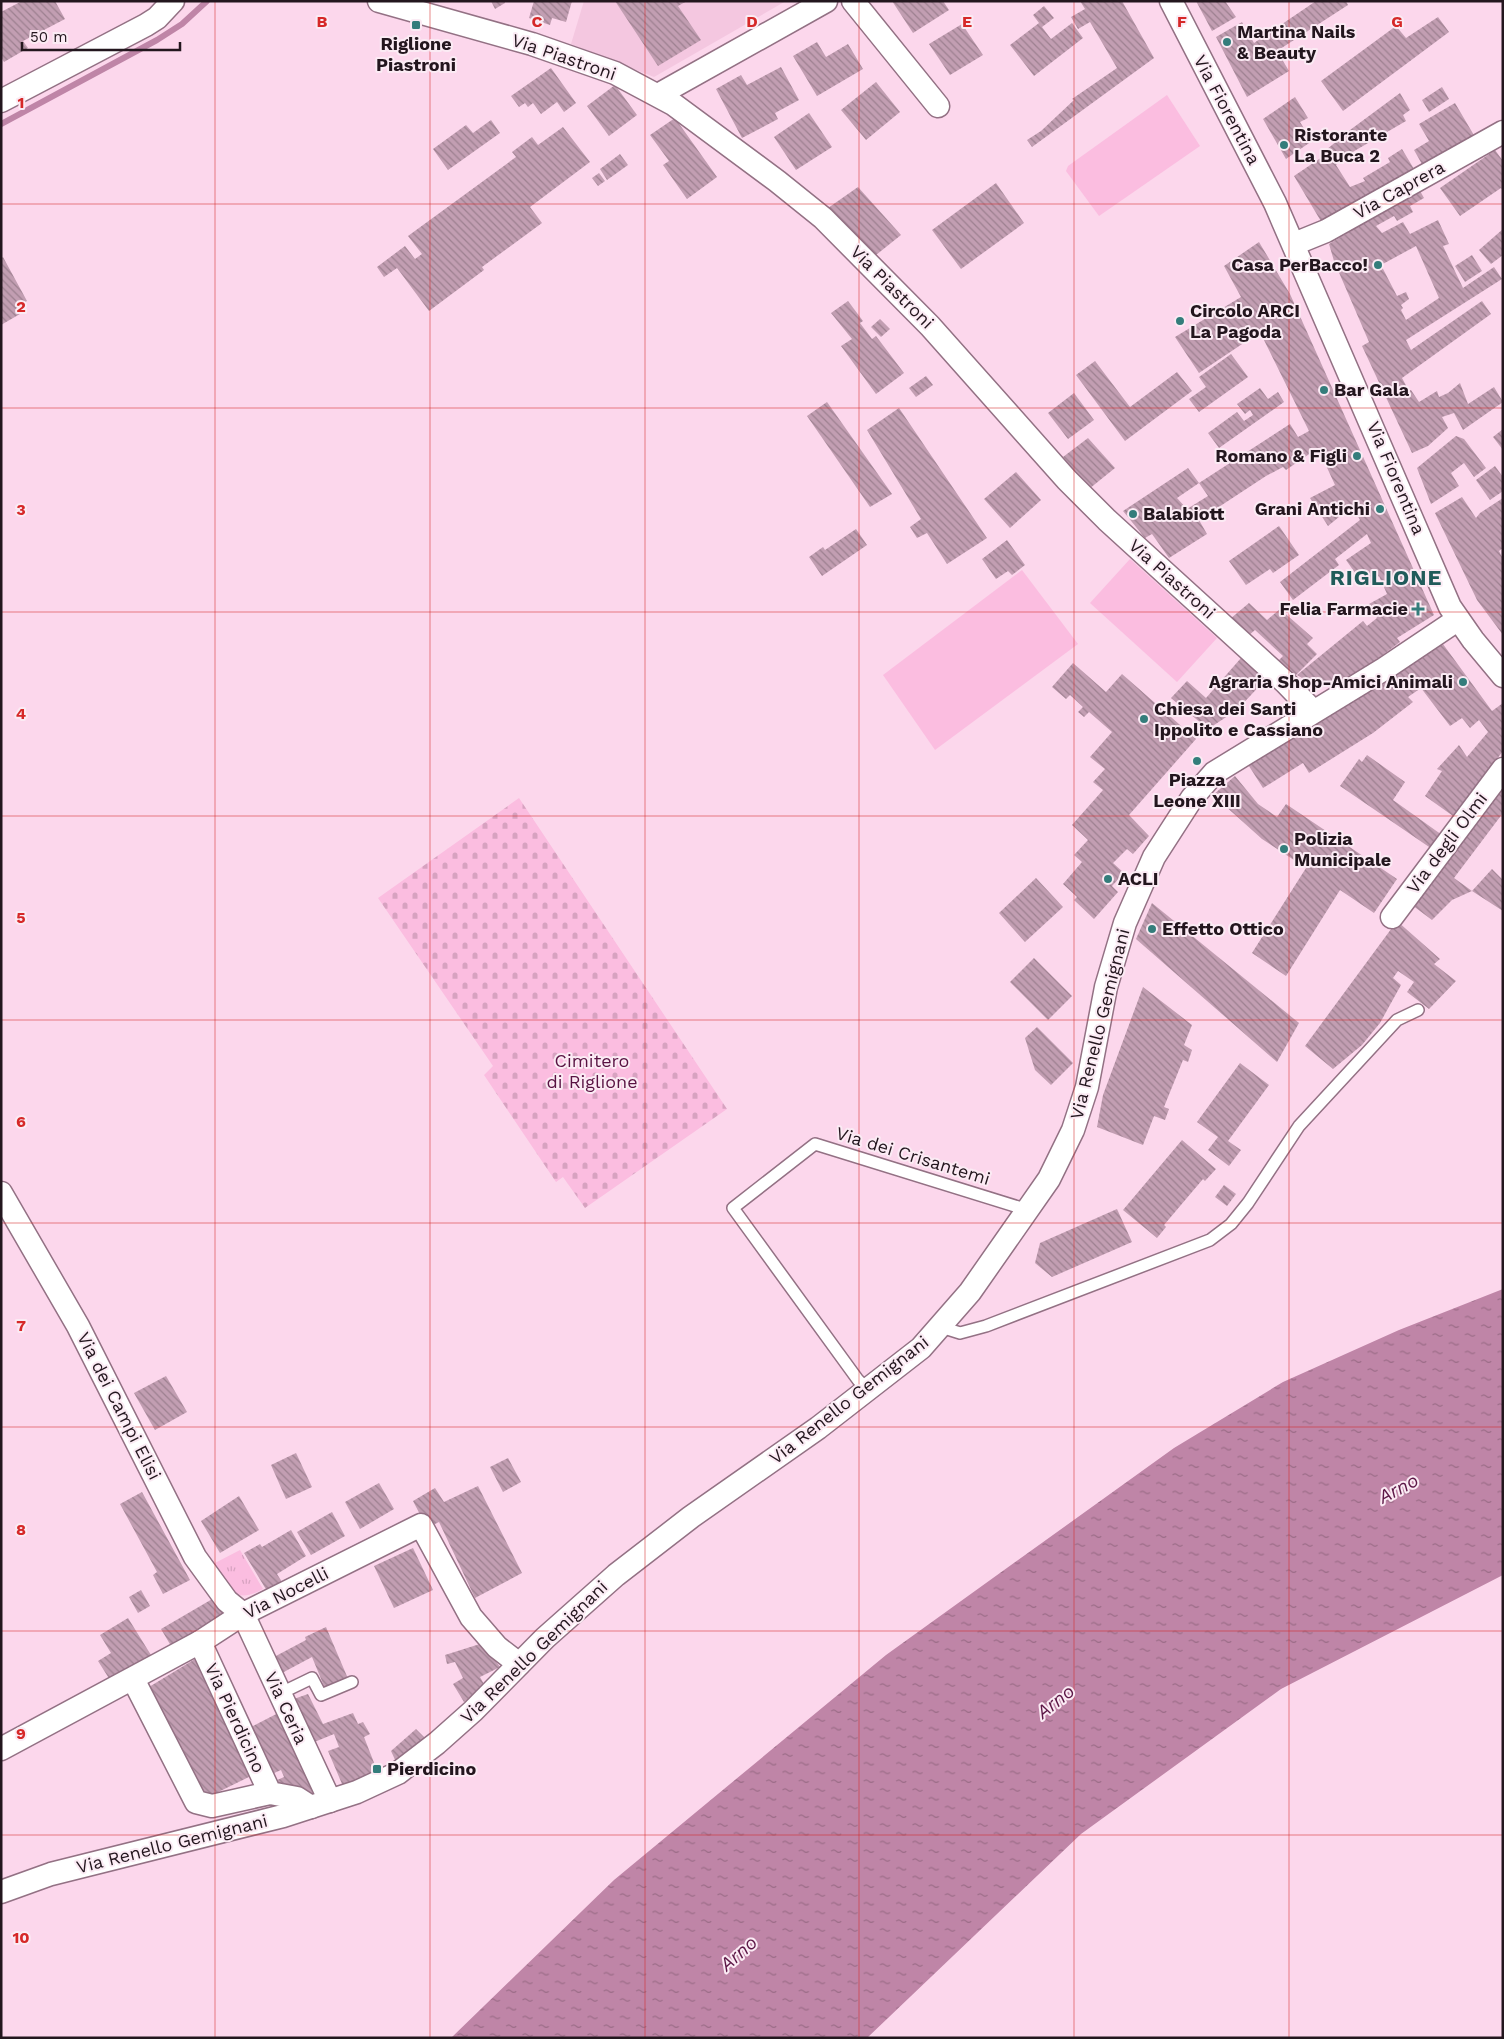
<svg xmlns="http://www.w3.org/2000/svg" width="1504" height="2039" viewBox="0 0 1504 2039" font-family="'Work Sans',sans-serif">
	<defs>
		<pattern id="grass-tufts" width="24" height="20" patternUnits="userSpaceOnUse" patternTransform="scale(1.25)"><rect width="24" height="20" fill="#fbbde0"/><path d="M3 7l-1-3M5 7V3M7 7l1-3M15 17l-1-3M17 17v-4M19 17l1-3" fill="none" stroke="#d7a2c0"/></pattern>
		<pattern id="cemetery-stones" width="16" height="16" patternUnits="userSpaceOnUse" patternTransform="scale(1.25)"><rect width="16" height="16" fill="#fbbde0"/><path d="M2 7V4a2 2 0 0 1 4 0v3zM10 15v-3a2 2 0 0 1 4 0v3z" fill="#d7a2c0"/></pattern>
		<pattern id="water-ripples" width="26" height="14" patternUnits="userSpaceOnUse" patternTransform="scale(1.25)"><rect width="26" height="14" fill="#bf85a7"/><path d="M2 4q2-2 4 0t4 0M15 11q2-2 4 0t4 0" fill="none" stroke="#9b6c87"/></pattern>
		<pattern id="building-back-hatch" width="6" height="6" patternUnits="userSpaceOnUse" patternTransform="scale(1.25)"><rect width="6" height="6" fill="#c29eb2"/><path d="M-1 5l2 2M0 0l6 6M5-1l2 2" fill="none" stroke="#9d8090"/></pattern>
	</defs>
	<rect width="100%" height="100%" fill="#fcd7ec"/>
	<!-- built -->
	<polygon fill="#f4c7e0" points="584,1 786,1 654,77 571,44"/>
	<!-- grass -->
	<path fill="url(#grass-tufts)" d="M 240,1550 L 263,1589 C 233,1606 228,1587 213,1564 Z"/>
	<!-- cemetery -->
	<polygon fill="url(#cemetery-stones)" points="519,798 727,1109 585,1208 563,1177 556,1182 484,1075 493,1066 378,898"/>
	<!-- pitch -->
	<g fill="#fbbde0">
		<polygon points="1167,95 1200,146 1099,216 1066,171 1068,166"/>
		<polygon points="1130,559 1217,638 1177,682 1090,603"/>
		<polygon points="1022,570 1078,644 935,750 883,675"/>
	</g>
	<!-- water -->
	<polygon fill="url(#water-ripples)" points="1503,1289 1503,1575 1281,1689 1081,1834 867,2038 451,2038 614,1880 886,1655 1174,1448 1283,1382 1399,1330"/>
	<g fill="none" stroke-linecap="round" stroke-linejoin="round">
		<!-- stream -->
		<polyline stroke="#bf85a7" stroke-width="6" points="1,124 157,40 182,24 207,1"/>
	</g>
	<!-- building -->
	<g fill="url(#building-back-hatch)" fill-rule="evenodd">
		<polygon points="22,1 55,1 65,19 23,41 28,48 4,62 1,57 1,12"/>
		<polygon points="491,1 504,1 505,3 495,9"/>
		<polygon points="534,1 572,1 566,22 552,18 550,25 529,18"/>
		<polygon points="615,1 687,1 678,6 701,40 658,66"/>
		<polygon points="892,1 943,1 949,10 913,33"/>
		<polygon points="1080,1 1122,1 1154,58 1032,147 1027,140 1041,131 1074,100 1072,99 1117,68 1090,22 1078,29 1071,17 1085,9"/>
		<polygon points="1196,1 1225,1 1236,17 1212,31"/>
		<polygon points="1316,1 1346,1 1348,5 1277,51 1289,71 1247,97 1216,37 1242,22 1254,43"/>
		<polygon points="1044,6 1054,18 1042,27 1051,39 1072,23 1083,38 1034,76 1010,45 1039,23 1033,15"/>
		<polygon points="1438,17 1449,32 1343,111 1321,81 1396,26 1406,38"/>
		<polygon points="962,24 983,55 950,75 929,44"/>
		<polygon points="817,42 826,57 848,44 863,69 817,96 793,56"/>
		<polygon points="781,67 799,100 775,113 778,119 742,138 716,89 741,75 747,85"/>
		<polygon points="551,68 576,103 564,112 557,102 541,114 533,103 528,107 525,103 519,107 511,96"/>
		<polygon points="876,82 900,112 866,140 841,110"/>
		<polygon points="615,85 637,115 609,136 587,106"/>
		<polygon points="1442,87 1449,99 1429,112 1422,100"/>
		<polygon points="1400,93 1410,110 1403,115 1406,121 1344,157 1336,165 1350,187 1365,181 1363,178 1390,162 1388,158 1402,149 1417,174 1325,228 1294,176 1328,153 1326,150 1350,130"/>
		<polygon points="1295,97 1308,118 1300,122 1312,141 1286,159 1263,119"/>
		<polygon points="1455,103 1475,137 1423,166 1414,150 1429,141 1419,124"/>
		<polygon points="809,113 832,147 796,170 774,137"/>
		<polygon points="675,118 717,177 687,199 663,165 669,161 650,135"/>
		<polygon points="491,120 500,133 448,170 433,149 466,125 473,133"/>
		<polygon points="563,127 590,162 530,207 542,223 482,267 484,270 429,311 397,268 384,277 377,267 405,246 415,259 422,254 408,236 516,157 512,152 532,137 538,145"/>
		<polygon points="1495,150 1503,161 1503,190 1501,188 1460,216 1440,188"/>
		<polygon points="620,154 628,165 607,180 600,169"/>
		<polygon points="599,173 605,181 598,186 592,178"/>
		<polygon points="996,183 1024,223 961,269 932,230"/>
		<polygon points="858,187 901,235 876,255 828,208"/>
		<path d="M 1419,189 L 1424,198 L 1410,206 L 1413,212 L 1397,221 L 1394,216 L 1376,226 L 1382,233 L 1403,222 L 1410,234 L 1438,220 L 1449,244 L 1443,246 L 1463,288 L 1494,267 L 1502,279 L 1406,340 L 1411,350 L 1482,301 L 1491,314 L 1402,378 L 1409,391 L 1411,390 L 1419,402 L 1437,391 L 1439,397 L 1448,393 L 1460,383 L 1468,404 L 1494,387 L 1503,402 L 1463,430 L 1454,413 L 1442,417 L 1448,428 L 1428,446 L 1412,453 L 1362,346 L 1369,342 L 1334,261 L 1329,244 L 1351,231 L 1378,211 ZM 1416,246 L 1439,298 L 1406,320 L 1401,310 L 1403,308 L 1401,305 L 1409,299 L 1406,292 L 1397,296 L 1381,265 Z"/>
		<polygon points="1503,229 1503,255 1491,264 1479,250"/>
		<path d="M 1259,242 L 1290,294 L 1434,615 L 1397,638 L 1400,642 L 1364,669 L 1330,685 L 1311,683 L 1297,675 L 1363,621 L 1367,626 L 1377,618 L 1369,604 L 1387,594 L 1379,576 L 1365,587 L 1346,560 L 1371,543 L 1367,534 L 1335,559 L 1339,565 L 1293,600 L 1280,582 L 1360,520 L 1355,511 L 1349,515 L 1345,512 L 1328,526 L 1310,498 L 1335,485 L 1318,448 L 1286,470 L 1283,467 L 1266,476 L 1199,520 L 1207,534 L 1169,558 L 1152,534 L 1145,538 L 1123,511 L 1188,468 L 1199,483 L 1290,424 L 1298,437 L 1309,431 L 1260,332 L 1199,373 L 1175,337 L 1241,297 L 1224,266 ZM 1199,483 L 1208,496 L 1187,509 L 1177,498 Z"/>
		<polygon points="1472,255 1482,271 1465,282 1455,266"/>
		<polygon points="3,257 27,301 17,307 20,314 1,325 1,259"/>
		<polygon points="848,301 863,321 860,323 872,339 876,336 904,373 876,394 841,346 852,339 831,313"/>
		<polygon points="880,319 890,329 881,337 871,327"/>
		<polygon points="1231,354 1248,377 1199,412 1189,399 1206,387 1199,377"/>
		<polygon points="1095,361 1130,407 1177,372 1192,391 1125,441 1076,375"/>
		<polygon points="926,376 933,385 916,397 909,388"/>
		<polygon points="1260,388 1268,399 1278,392 1284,402 1219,448 1208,433 1237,412 1244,421 1253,415 1250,410 1245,414 1237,404"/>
		<polygon points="1074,393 1094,420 1068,439 1048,413"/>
		<polygon points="827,402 892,494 870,507 807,416"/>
		<polygon points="899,408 987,538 947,564 927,533 917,538 910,527 921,519 867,430"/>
		<polygon points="1503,429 1503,450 1493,437"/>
		<polygon points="1456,436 1464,439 1486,468 1474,477 1464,463 1451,473 1459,486 1431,504 1417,468"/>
		<polygon points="1088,438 1115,468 1089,489 1063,457"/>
		<polygon points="1495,466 1503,477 1503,491 1490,500 1476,480"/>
		<polygon points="1016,472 1041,500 1010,528 984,499"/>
		<polygon points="1462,497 1476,518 1480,513 1503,498 1503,548 1499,551 1503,559 1503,635 1477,600 1435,513"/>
		<polygon points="1279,526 1299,555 1273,573 1270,569 1246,585 1229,561"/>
		<polygon points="856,529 867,545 822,576 809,557 823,547 825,550"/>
		<polygon points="1007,540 1025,565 1012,575 1008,571 996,579 982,559"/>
		<polygon points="1249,603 1267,620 1280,609 1313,638 1307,644 1317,654 1293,678 1277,662 1283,656 1255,630 1248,636 1230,619"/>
		<polygon points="1440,640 1492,711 1503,703 1503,751 1453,816 1425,796 1442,771 1437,769 1459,745 1467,757 1488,732 1479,720 1470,728 1462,718 1450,726 1421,688 1408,697 1413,702 1373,733 1309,773 1303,763 1263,788 1247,763"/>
		<polygon points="1241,658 1265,680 1237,710 1208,729 1171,698 1187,681 1206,698"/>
		<polygon points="1073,663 1106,692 1122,674 1196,739 1129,815 1149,836 1133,854 1127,849 1113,863 1124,873 1112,886 1118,892 1094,919 1074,900 1077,897 1063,884 1082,862 1074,855 1088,840 1072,825 1103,790 1093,782 1105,769 1090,757 1112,732 1089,712 1084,717 1078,712 1083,707 1070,695 1066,699 1052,687"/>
		<polygon points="1367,755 1405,782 1393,800 1442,835 1432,849 1340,786 1359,759 1362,762"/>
		<polygon points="1503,774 1503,813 1454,878 1472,891 1492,869 1503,880 1503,911 1472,891 1452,900 1432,920 1408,902"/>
		<polygon points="1235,776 1258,804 1277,817 1286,804 1397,879 1374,913 1340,890 1286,976 1252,953 1306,868 1262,839 1213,795"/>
		<polygon points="1036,878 1063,907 1025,942 999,913"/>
		<polygon points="1152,903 1299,1023 1277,1062 1136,939"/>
		<polygon points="1397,921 1440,959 1434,964 1456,981 1429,1009 1407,992 1414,982 1398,971 1393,978 1401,985 1380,1023 1362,1045 1333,1069 1305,1046"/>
		<polygon points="1034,958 1072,996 1048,1020 1010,982"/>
		<polygon points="1143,987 1192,1025 1184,1045 1192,1050 1188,1062 1183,1060 1164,1107 1169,1109 1165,1120 1154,1116 1143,1145 1097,1127 1103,1095"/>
		<polygon points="1037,1027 1073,1063 1051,1085 1035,1070 1025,1038"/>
		<polygon points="1240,1063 1269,1085 1228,1141 1241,1150 1229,1166 1208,1150 1218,1137 1197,1122"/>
		<polygon points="1182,1140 1216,1169 1205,1181 1203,1179 1164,1225 1166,1227 1157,1238 1123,1210"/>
		<polygon points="1224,1185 1236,1194 1227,1206 1215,1197"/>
		<polygon points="1117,1209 1132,1242 1052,1277 1035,1263 1040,1243"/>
		<polygon points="166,1376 187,1412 155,1430 134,1393"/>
		<polygon points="296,1453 312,1487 286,1499 271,1465"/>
		<polygon points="508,1458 521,1482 503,1492 490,1467"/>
		<polygon points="379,1483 394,1509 360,1529 345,1502"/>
		<polygon points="478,1486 522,1573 475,1598 439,1522 427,1528 413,1501 435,1488 444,1502"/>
		<polygon points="142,1492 190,1580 163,1594 153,1575 157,1572 120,1504"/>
		<polygon points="239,1496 259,1530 220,1553 201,1521"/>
		<polygon points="332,1512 345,1536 311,1555 297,1532"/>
		<polygon points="291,1530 306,1556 277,1574 282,1582 267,1591 244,1553 260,1544 262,1547"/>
		<polygon points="413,1548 433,1590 394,1608 374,1566"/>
		<polygon points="141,1590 150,1606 138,1613 129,1597"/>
		<polygon points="214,1598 229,1619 174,1651 161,1629"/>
		<polygon points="128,1618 151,1655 110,1680 98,1661 111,1653 100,1635"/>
		<polygon points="326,1627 349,1681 326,1691 312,1657 282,1673 274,1657 306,1640 305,1637"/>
		<polygon points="483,1643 500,1667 480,1677 485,1686 464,1702 453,1684 463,1678 455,1662 447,1664 445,1655"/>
		<polygon points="200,1656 232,1719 225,1725 253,1775 204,1799 149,1687"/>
		<polygon points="308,1694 323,1724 353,1713 358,1724 363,1722 370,1734 364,1737 380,1778 345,1791 328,1751 339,1747 334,1734 312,1743 291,1700"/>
		<polygon points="284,1710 321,1793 310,1794 285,1789 275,1781 284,1777 281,1770 272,1774 251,1727"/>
		<polygon points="416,1729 426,1739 397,1764 391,1751"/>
	</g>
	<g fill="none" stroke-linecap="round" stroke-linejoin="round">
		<defs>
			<g id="lane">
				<polyline points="941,1327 960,1333 986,1326 1210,1240 1231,1224 1248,1203 1299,1126 1397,1020 1418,1010"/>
				<polyline points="867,1389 858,1380 733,1208 815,1144 1028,1210"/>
				<polyline points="279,1694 312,1678 321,1695 352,1682"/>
			</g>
			<g id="street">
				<polyline points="379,1 532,44 615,73 673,104 777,181 823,218 930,326 1067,480 1107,520 1286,683 1313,711"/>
				<polyline points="853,1 938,106"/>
				<polyline points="1171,1 1275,203 1450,607 1473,640 1503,676"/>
				<polyline points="658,95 826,1"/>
				<polyline points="1,101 146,25 157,18 173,1"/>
				<polyline points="1294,244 1326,231 1503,132"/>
				<polyline points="1392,917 1503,769"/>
				<polyline points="1,1193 78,1326 195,1557 227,1601 243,1614 330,1801"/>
				<polyline points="200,1642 270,1793 297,1798 311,1807"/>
				<polyline points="133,1679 196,1802 212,1806 270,1793"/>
				<polyline points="1,1749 200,1642 243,1614 421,1525 471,1617 497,1647 519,1664"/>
				<polyline points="1,1892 51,1874 283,1816 357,1792 398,1773 437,1743 473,1711 545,1638 616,1575 691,1517 818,1428 921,1348 970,1292 1049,1179 1073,1130 1087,1087 1106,987 1125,923 1154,857 1192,798 1214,773 1384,669 1457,620"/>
			</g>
		</defs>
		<!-- lane casing -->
		<use href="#lane" stroke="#937184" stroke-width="14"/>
		<!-- street casing -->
		<use href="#street" stroke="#937184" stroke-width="25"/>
		<!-- lane -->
		<use href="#lane" stroke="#fff" stroke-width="11"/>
		<!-- street -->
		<use href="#street" stroke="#fff" stroke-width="22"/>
	</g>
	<!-- grid -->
	<path fill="none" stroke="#d62828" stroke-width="1" stroke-opacity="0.55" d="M 215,1 L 215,2038M 430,1 L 430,2038M 645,1 L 645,2038M 859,1 L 859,2038M 1074,1 L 1074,2038M 1289,1 L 1289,2038M 1,204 L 1503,204M 1,408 L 1503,408M 1,612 L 1503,612M 1,816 L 1503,816M 1,1020 L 1503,1020M 1,1223 L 1503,1223M 1,1427 L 1503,1427M 1,1631 L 1503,1631M 1,1835 L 1503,1835"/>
	<!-- markers -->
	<g fill="#347d7b" stroke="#fbebf4" stroke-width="2">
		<rect x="411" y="20" width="10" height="10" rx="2.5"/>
		<circle cx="1227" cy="42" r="5"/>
		<circle cx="1284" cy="145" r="5"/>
		<circle cx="1378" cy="265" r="5"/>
		<circle cx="1180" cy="321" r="5"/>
		<circle cx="1324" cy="390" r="5"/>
		<circle cx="1357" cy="456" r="5"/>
		<circle cx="1380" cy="509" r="5"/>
		<circle cx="1133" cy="514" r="5"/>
		<path d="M1415.5 601.5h5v5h5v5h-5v5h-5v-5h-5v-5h5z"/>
		<circle cx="1463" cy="682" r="5"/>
		<circle cx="1144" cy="719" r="5"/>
		<circle cx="1197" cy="761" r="5"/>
		<circle cx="1284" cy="849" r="5"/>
		<circle cx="1108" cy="879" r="5"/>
		<circle cx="1152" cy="929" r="5"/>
		<rect x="372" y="1764" width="10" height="10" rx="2.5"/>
	</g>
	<g text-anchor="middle" stroke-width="4" stroke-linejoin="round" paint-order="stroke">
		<!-- poi labels -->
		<g font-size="18" font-weight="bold" fill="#23161e" stroke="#fbebf4" text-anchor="start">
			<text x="1237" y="38">Martina Nails<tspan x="1237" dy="21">&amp; Beauty</tspan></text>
			<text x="416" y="50" text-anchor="middle">Riglione<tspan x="416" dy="21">Piastroni</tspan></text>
			<text x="1294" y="141">Ristorante<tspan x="1294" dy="21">La Buca 2</tspan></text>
			<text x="1368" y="271" text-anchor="end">Casa PerBacco!</text>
			<text x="1190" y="317">Circolo ARCI<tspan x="1190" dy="21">La Pagoda</tspan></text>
			<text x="1334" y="396">Bar Gala</text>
			<text x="1347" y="462" text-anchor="end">Romano &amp; Figli</text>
			<text x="1370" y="515" text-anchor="end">Grani Antichi</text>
			<text x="1143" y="520">Balabiott</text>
			<text x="1408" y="615" text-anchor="end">Felia Farmacie</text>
			<text x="1453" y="688" text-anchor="end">Agraria Shop-Amici Animali</text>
			<text x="1154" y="715">Chiesa dei Santi<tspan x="1154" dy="21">Ippolito e Cassiano</tspan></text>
			<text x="1197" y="786" text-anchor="middle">Piazza<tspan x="1197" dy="21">Leone XIII</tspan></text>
			<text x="1294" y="845">Polizia<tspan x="1294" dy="21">Municipale</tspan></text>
			<text x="1118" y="885">ACLI</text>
			<text x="1162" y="935">Effetto Ottico</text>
			<text x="387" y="1775">Pierdicino</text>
		</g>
		<!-- street labels -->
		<g font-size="18" fill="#23161e" stroke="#fbebf4">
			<text transform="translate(564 57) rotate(19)" y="6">Via Piastroni</text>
			<text transform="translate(1227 110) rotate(62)" y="6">Via Fiorentina</text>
			<text transform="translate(1399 190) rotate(-29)" y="6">Via Caprera</text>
			<text transform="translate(892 287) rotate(45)" y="6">Via Piastroni</text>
			<text transform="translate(1396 478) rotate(67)" y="6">Via Fiorentina</text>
			<text transform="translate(1172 579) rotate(42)" y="6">Via Piastroni</text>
			<text transform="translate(1447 843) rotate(-53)" y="6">Via degli Olmi</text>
			<text transform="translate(1100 1024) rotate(-76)" y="6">Via Renello Gemignani</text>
			<text transform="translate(913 1156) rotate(17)" y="6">Via dei Crisantemi</text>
			<text transform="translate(849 1400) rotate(-38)" y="6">Via Renello Gemignani</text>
			<text transform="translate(119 1406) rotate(63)" y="6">Via dei Campi Elisi</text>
			<text transform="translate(286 1593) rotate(-27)" y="6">Via Nocelli</text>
			<text transform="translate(534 1652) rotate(-44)" y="6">Via Renello Gemignani</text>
			<text transform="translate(286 1708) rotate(65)" y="6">Via Ceria</text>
			<text transform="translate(235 1718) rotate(65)" y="6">Via Pierdicino</text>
			<text transform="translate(172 1844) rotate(-14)" y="6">Via Renello Gemignani</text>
		</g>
		<!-- park labels -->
		<g font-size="18" fill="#581242" stroke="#fbebf4">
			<text x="592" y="1067">Cimitero<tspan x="592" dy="21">di Riglione</tspan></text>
		</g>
		<!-- water labels -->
		<g font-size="19" font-style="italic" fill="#5c1746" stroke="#fbebf4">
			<text transform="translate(1398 1488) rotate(-28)" y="7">Arno</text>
			<text transform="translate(1055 1701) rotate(-38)" y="7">Arno</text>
			<text transform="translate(738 1953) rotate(-41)" y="7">Arno</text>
		</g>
		<!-- district labels -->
		<g font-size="22" font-weight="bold" letter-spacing="1" fill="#205b5a" stroke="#fbebf4">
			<text x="1386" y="585">RIGLIONE</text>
		</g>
	</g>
	<g font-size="16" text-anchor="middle" font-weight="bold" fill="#d62828" stroke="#fbebf4" stroke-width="4" stroke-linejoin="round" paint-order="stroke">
		<text x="322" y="27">B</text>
		<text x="537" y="27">C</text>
		<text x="752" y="27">D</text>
		<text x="967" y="27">E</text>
		<text x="1182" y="27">F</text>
		<text x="1397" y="27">G</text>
		<text x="21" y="108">1</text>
		<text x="21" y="312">2</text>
		<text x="21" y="515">3</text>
		<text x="21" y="719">4</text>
		<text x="21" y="923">5</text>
		<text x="21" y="1127">6</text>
		<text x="21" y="1331">7</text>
		<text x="21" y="1535">8</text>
		<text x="21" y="1739">9</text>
		<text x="21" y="1943">10</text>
	</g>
	<!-- border -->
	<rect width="1504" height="2039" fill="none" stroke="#23161e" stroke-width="5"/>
	<!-- scale -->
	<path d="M22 42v8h158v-8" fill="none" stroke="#23161e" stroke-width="2.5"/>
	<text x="30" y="42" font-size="15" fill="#23161e" stroke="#fbebf4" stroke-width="4" paint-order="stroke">50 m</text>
</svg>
